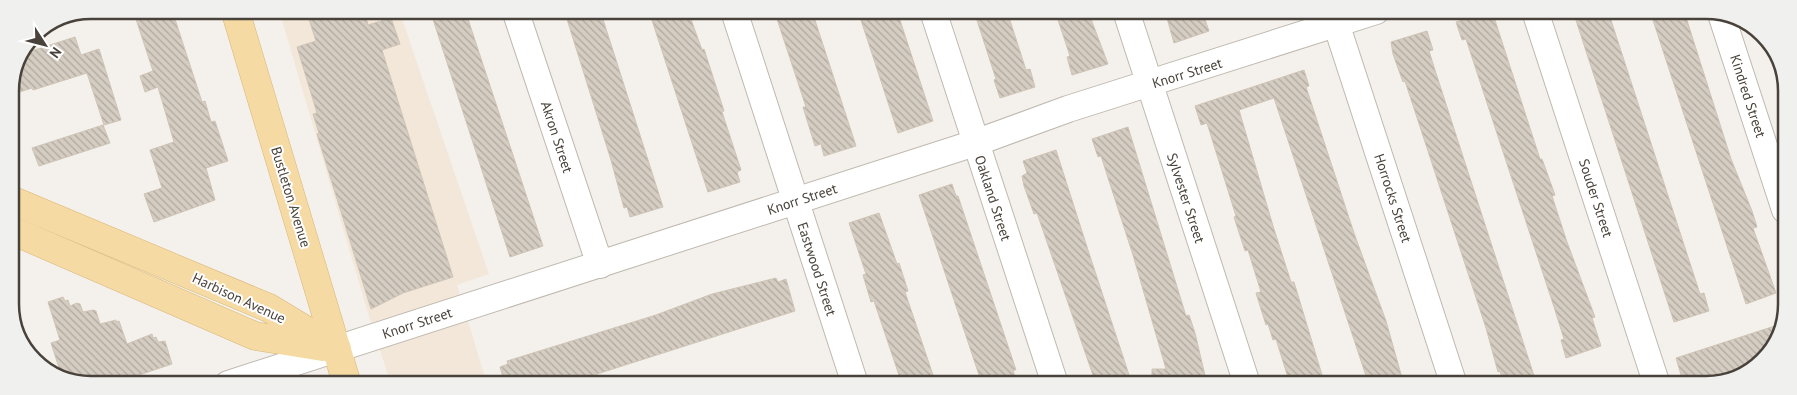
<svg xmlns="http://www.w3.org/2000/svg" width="1797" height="395" viewBox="0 0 1797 395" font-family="'PT Sans',sans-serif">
	<defs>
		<pattern id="building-back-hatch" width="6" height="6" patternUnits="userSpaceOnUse" patternTransform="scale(1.25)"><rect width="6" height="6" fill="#d5cdc2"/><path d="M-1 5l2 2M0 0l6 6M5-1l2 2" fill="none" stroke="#afa89f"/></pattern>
	</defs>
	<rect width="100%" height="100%" fill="#f4f1ec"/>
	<!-- commercial -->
	<polygon fill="#f3e7da" points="279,10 399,10 489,274 457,285 487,384 391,384 367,310"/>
	<!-- building -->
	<g fill="url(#building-back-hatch)" stroke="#cfc4b6">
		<polygon points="133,10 172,10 202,102 205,101 211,122 215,121 228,161 206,168 215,200 154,222 144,194 162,188 150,150 174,142 158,87 145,92 140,76 153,71"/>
		<polygon points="306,10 364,10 368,25 391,18 400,44 382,50 453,277 403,293 371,309 317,134 319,133 313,114 317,113 297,47 316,41"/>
		<polygon points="430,10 465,10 543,246 510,257"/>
		<polygon points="584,10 600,10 663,207 630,217 627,207 624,208 611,160 566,16"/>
		<polygon points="649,11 688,11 702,50 704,49 724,111 722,112 741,170 737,172 740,182 708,192"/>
		<polygon points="778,11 812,11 856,146 824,156 821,144 815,146 803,107 806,107 777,19 780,18"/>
		<polygon points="858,11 897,11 933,121 898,133"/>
		<polygon points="974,11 1007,11 1026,70 1030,69 1035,87 1000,98 994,80 996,79"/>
		<polygon points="1055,11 1088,11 1108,64 1072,75 1067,57 1070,56"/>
		<polygon points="1165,11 1202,11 1209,31 1174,43"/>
		<polygon points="1488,11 1492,11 1540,159 1542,159 1555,195 1552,196 1567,242 1595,317 1592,318 1601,346 1566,358 1561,340 1564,339 1555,310 1466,39 1462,40 1456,22"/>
		<polygon points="1573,11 1608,11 1700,294 1704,293 1709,311 1674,322"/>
		<polygon points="1650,11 1684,11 1731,159 1752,211 1757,227 1753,228 1776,293 1746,304"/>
		<polygon points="1427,31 1433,50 1429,51 1434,67 1537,385 1504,385 1500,371 1498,372 1486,328 1405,81 1403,82 1393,54 1391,42"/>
		<polygon points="75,37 81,55 99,49 121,120 104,125 87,73 33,90 32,88 10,95 10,85 25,53"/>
		<polygon points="1304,70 1309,86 1306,87 1354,233 1386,321 1404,385 1369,385 1274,98 1239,110 1273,226 1291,282 1294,282 1325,385 1290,384 1276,339 1273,340 1268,324 1266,325 1256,293 1261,292 1248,250 1245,251 1234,217 1236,216 1207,123 1201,125 1195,106"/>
		<polygon points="103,125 110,143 39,166 32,148"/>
		<polygon points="1128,127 1186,316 1189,315 1195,333 1207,384 1152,384 1152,369 1166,369 1133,255 1101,156 1098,157 1092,139"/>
		<polygon points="1056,150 1087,247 1132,384 1096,384 1037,213 1034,214 1024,186 1022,176 1027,173 1023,161"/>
		<polygon points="952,184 956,196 958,196 1016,370 1013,370 1016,381 1008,384 982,384 919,195"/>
		<polygon points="879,213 897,264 899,263 908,291 905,292 936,384 902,384 874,301 871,302 863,275 866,274 849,223"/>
		<polygon points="776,278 778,282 786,279 795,311 597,374 600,384 505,384 500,367 508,364 507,361 656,315 712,294"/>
		<polygon points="63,297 65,301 68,300 70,306 77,303 80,304 83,312 93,310 96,311 100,324 116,320 116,322 119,321 127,344 152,334 153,338 156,337 158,342 165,341 172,364 112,384 75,384 62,377 51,343 60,340 48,302"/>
		<polygon points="1784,323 1759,365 1712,385 1684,385 1676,358"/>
	</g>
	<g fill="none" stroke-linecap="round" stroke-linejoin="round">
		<defs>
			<g id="minor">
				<polyline points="515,10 600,265"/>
				<polyline points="734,11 855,384"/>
				<polyline points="933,11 1055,384"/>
				<polyline points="1126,11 1247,384"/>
				<polyline points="1332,11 1454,385"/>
				<polyline points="1535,11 1657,385"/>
				<polyline points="1720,11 1785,210"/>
				<polyline points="228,384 975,143 1068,109 1376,11"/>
			</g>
			<g id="major">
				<polyline points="235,10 347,384"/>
				<polyline points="11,200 269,308 337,349"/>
				<polyline points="11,230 255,336 323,347"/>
			</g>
		</defs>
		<!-- minor casing -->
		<use href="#minor" stroke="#bfb9af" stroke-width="28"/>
		<!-- major casing -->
		<use href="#major" stroke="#d9b675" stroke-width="29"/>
		<!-- minor -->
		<use href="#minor" stroke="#fff" stroke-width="26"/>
		<!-- major -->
		<use href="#major" stroke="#f5daa4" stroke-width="28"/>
	</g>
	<g text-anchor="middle" stroke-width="4" stroke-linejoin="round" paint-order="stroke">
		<!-- street labels -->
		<g font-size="14" fill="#48423a" stroke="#fff">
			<text transform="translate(1187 73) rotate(-17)" y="5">Knorr Street</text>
			<text transform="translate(1748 96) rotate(72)" y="5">Kindred Street</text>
			<text transform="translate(557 137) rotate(72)" y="5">Akron Street</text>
			<text transform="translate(291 197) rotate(73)" y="5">Bustleton Avenue</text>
			<text transform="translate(993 198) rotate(72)" y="5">Oakland Street</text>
			<text transform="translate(1186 198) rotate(72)" y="5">Sylvester Street</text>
			<text transform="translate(1393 198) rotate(72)" y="5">Horrocks Street</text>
			<text transform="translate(1596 198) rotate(72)" y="5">Souder Street</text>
			<text transform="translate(802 199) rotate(-18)" y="5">Knorr Street</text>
			<text transform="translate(817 269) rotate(72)" y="5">Eastwood Street</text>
			<text transform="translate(239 298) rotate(25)" y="5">Harbison Avenue</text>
			<text transform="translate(417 323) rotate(-18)" y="5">Knorr Street</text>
		</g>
	</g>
	<!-- crop -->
	<path d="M0 0H1797V395H0ZM91 19H1706A72 72 0 0 1 1778 91V304A72 72 0 0 1 1706 376H91A72 72 0 0 1 19 304V91A72 72 0 0 1 91 19Z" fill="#f0f0ef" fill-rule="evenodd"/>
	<path fill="none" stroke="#48423a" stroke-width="2.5" d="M91 19H1706A72 72 0 0 1 1778 91V304A72 72 0 0 1 1706 376H91A72 72 0 0 1 19 304V91A72 72 0 0 1 91 19Z"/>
	<!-- north arrow -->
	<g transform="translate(45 45) rotate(126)" stroke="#ffffff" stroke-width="4" paint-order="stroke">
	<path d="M0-4L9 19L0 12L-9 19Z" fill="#48423a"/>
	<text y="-8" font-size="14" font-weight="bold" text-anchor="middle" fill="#48423a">N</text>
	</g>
</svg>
